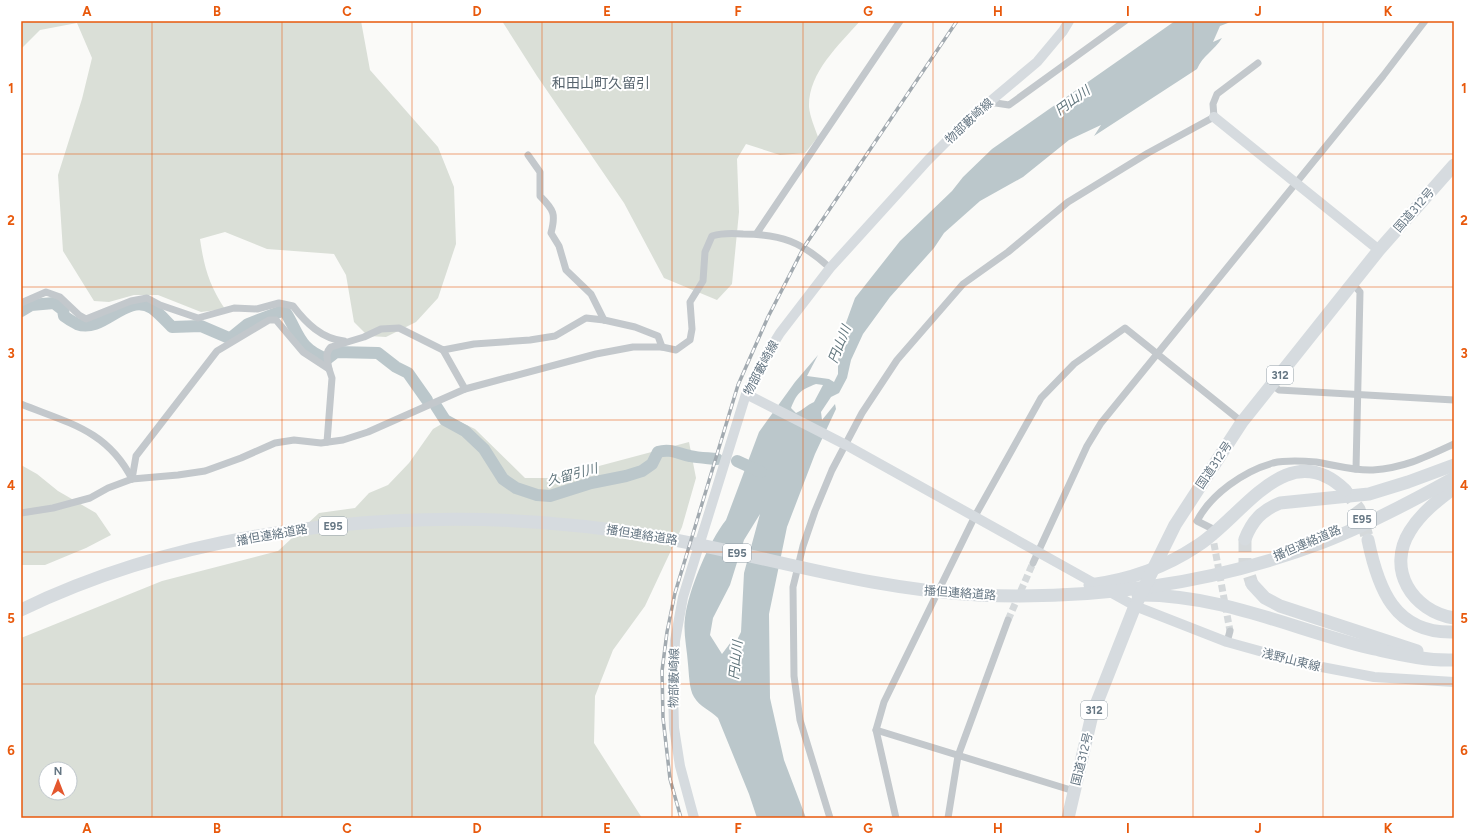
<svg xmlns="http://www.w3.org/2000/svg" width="1475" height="839" viewBox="0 0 1475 839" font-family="Figtree,'Noto Sans JP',sans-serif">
	<rect width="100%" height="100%" fill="#fafaf8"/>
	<!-- green -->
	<g fill="#dadfd7" fill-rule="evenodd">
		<path d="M 21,21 L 361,21 L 370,70 L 438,147 L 454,187 L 456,244 L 438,298 L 416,322 L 386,337 L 368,336 L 354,322 L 346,275 L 334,254 L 267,249 L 225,232 L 200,239 C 204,267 209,285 225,309 L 201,312 L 158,295 L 134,295 L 109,302 L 94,301 L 63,251 L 58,175 L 82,99 L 92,58 L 77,23 L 40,30 L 21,49 Z"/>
		<path d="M 502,21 L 860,21 C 839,45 808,73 809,107 C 810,117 815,128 818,137 L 805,153 L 780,155 L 746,144 L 737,159 L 739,212 L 732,284 L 717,300 L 664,278 L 624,203 L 537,76 Z"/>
		<path d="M 452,418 L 475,429 L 525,478 L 554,478 L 689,442 L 696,478 L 682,527 L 645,606 L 613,650 L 595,696 L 594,743 L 642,818 L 21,818 L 21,638 L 162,581 L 278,551 L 319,513 L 355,508 L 369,493 L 388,485 L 409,463 L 433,429 ZM 46,769 L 70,769 L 70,793 L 46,793 Z"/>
		<polygon points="21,465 37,474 58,491 96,513 111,535 86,548 45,565 21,565"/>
	</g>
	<!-- water -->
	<path fill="#bbc7cb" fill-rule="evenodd" d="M 1175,21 L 1233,21 L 1220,26 L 1213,42 L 1222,38 C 1214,51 1203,55 1197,69 L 1094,136 L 1101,125 L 1069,140 L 1023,177 L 980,201 L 944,233 L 934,248 L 890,297 L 863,334 L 851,360 L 847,378 L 839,393 L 831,397 L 821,412 L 822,420 L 835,404 L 836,409 L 815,454 L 787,527 L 769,614 L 770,698 L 784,760 L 806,818 L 757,818 L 749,794 L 718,718 C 710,710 700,707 694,697 C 689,689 689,673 688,664 C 687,649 683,632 685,618 C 688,591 709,541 726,520 L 759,432 L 795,382 L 818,355 L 807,376 L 829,379 L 834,382 L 838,374 L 838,360 L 843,331 L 855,298 L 900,241 L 952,191 L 963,177 L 992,149 ZM 816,384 L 823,385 L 814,402 C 807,405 803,410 796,413 L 791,408 C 797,393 800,390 816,384 ZM 760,514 L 744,573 L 741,632 L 738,638 L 738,645 L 731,642 L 722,654 L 710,635 L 713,618 L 730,585 L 744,540 Z"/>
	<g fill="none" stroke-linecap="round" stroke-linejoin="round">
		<!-- river -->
		<g stroke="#bbc7cb" stroke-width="12">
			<path d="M 21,311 L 31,305 L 54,303 L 63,310 L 64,316 C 68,319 73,322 77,324 C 104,334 125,292 152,308 C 159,313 166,321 172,327 L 201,326 L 229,338 L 232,337 L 248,324 L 282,311 L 286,313 C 299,334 299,349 327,359 L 336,352 L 378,353 L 396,367 L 408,373 L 427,400"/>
			<path d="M 436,406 L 445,420 L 465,431 L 484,449 L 503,479 L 516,488 L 537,495 L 550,496 L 591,483 L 626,476 L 642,471 L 652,464 L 658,452 C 670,448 679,454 690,456 C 699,458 708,458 717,459"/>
			<polyline points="737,461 761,472"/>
		</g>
		<!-- street-tunnel -->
		<g stroke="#d5d9db" stroke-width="7" stroke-dasharray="7 3.5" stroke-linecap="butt">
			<polyline points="1212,533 1230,631"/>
			<polyline points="1008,620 1033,563"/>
		</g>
		<!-- highway-tunnel -->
		<g stroke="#d5d9db" stroke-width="13" stroke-dasharray="13 6" stroke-linecap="butt">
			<polyline points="1345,490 1359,509 1368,540"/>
			<polyline points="1245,539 1245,562 1252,584"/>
		</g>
		<!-- street -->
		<g stroke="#c3c8cc" stroke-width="7">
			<polyline points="989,102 1009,105 1125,21"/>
			<path d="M 528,155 L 540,172 L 540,196 C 554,210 556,214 551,233 L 559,246 L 566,270 L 591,294 L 604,320"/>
			<polyline points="757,233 900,21"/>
			<polyline points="1353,284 1360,292 1356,469"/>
			<path d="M 21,303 L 46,292 L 60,297 L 79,315 L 86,319 L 131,301 L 147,298 L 160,305 L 198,318 L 234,308 L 257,309 L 279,303 L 293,306 C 306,323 322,339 344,341"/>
			<polyline points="443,350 465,389"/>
			<path d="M 329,369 C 328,362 324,353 331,347 L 364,337 L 381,329 L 399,328 L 443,350 L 474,344 L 530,340 L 555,336 L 586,318 L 604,320 L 635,327 L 658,336 L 662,347"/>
			<polyline points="1272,385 1279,390 1454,400"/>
			<path d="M 21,404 C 68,423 107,430 132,479"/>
			<polyline points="132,479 136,456 217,351 269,320 276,320 303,352 329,369 332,378 327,442"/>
			<path d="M 21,513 L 53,508 L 90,498 L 108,488 L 132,479 L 178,475 L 205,471 L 241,458 L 275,443 L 294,440 L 321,443 L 343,440 L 368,432 L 465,389 L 596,354 L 633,347 L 662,347 L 676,350 L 690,340 L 692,329 L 690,302 L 703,281 L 705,252 L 712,236 C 722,233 732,233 743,234 C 781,234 802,242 830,268"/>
			<path d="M 1211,528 L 1197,521 C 1211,494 1244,471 1273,463 C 1286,460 1303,461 1316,462 C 1335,465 1354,471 1373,470 C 1404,468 1426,457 1454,444"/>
			<polyline points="1033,563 1087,446 1101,423 1383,76 1425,21"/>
			<polyline points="1227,642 1230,631"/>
			<polyline points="876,730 1074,791"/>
			<polyline points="830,818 800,720 794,676 793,587 803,546 815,511 832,470 862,413 897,360 963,284 1008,252 1068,202 1148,153 1214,117 1213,104 1217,94 1258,63"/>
			<polyline points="896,818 876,730 884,702 975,516 1041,398 1074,364 1125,328 1242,422"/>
			<polyline points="948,818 958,756 1008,620"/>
		</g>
		<!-- secondary -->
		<g stroke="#d6dbdf" stroke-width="10">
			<polyline points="1214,117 1379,250"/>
			<polyline points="746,394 846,445 1135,606 1227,642 1306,664 1374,677 1454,682"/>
			<polyline points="694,818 680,766 674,728 673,689 675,641 683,597 746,394 764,359 780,333 830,268 928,160 968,120 1037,62 1063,31 1069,21"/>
		</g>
		<!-- highway -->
		<g stroke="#d6dbdf" stroke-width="13">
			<path d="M 1454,488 C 1438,500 1421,513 1410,531 C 1386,569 1412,611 1454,618"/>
			<path d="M 1245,539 C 1252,521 1262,510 1280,503 L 1369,494 L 1408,482 L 1454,465"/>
			<path d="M 1368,540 C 1378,588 1394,634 1454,632"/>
			<polyline points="1252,584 1265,598 1280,606 1417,651"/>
			<path d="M 1090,585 C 1129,580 1164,568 1197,546 C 1241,519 1287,434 1345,490"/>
			<path d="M 1138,595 C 1220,594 1293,629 1370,648 C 1398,654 1425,661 1454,660"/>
			<path d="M 21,610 C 211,518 453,501 659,537 C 766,556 870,590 979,595 C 1094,600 1213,584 1321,543 C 1367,525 1411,502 1454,478"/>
			<polyline points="1068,818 1092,715 1135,606 1175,525 1242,422 1379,250 1454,165"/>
		</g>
		<defs>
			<polyline id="rail" points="681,818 670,779 663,718 662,671 667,632 675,593 738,385 768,317 804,247 957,21"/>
		</defs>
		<!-- rail casing -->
		<use href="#rail" stroke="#a2aab0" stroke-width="3.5"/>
		<!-- rail -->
		<use href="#rail" stroke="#fff" stroke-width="2" stroke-dasharray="6" stroke-linecap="butt"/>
	</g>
	<!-- grid -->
	<path fill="none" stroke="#e8590c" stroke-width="1" stroke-opacity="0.55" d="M 152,21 L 152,818M 282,21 L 282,818M 412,21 L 412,818M 542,21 L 542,818M 672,21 L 672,818M 803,21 L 803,818M 933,21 L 933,818M 1063,21 L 1063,818M 1193,21 L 1193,818M 1323,21 L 1323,818M 21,154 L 1454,154M 21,287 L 1454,287M 21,420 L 1454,420M 21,552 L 1454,552M 21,684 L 1454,684"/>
	<g text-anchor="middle" stroke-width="4" stroke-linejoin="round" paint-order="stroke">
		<!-- shield labels -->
		<g fill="#fff" stroke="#939fa8" stroke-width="1">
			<rect x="1267" y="366" width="26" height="18" rx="3"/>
			<rect x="1348" y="510" width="28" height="18" rx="3"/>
			<rect x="319" y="517" width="28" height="18" rx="3"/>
			<rect x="723" y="544" width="28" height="18" rx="3"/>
			<rect x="1081" y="701" width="26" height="18" rx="3"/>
		</g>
		<g font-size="11" font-weight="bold" fill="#657683">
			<text x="1280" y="379">312</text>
			<text x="1362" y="523">E95</text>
			<text x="333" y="530">E95</text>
			<text x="737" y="557">E95</text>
			<text x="1094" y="714">312</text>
		</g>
		<!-- street labels -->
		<g font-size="12" fill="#657683" stroke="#fff">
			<text transform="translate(969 121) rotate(-43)" y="4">物部藪崎線</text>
			<text transform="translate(1414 210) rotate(-49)" y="4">国道312号</text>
			<text transform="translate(761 368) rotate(-62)" y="4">物部藪崎線</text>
			<text transform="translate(1214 465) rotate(-56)" y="4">国道312号</text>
			<text transform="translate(272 535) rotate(-10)" y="4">播但連絡道路</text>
			<text transform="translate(642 535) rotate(9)" y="4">播但連絡道路</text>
			<text transform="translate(1307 543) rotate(-23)" y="4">播但連絡道路</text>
			<text transform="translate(960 593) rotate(4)" y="4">播但連絡道路</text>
			<text transform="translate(1291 660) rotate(14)" y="4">浅野山東線</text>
			<text transform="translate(674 678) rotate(-89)" y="4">物部藪崎線</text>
			<text transform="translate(1082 759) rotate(-76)" y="4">国道312号</text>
		</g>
		<!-- water labels -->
		<g font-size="13" font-style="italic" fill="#60757c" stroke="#fff">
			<text transform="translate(1072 100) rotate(-36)" y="5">円山川</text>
			<text transform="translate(839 344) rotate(-68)" y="5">円山川</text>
			<text transform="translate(572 474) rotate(-15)" y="5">久留引川</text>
			<text transform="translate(735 660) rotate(-84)" y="5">円山川</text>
		</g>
		<!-- quarter labels -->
		<g font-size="14" fill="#57646e" stroke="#fff">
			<text x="601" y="88">和田山町久留引</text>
		</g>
	</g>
	<!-- border -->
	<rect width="1475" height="839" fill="none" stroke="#ffffff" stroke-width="44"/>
	<!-- north arrow -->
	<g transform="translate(58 781)"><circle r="19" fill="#ffffff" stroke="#c1c8cd"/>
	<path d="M0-3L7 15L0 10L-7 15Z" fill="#e4572e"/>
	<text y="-6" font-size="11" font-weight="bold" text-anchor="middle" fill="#657683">N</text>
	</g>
	<rect x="22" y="22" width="1431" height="795" fill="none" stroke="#e8590c" stroke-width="1.5"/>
	<g font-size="13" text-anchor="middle" font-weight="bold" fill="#e8590c">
		<text x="87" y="16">A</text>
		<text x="217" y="16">B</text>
		<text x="347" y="16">C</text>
		<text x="477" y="16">D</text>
		<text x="607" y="16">E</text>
		<text x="738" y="16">F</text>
		<text x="868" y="16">G</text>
		<text x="998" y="16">H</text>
		<text x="1128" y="16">I</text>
		<text x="1258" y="16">J</text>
		<text x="1388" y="16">K</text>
		<text x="11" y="93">1</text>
		<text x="1464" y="93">1</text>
		<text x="11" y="225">2</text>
		<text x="1464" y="225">2</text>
		<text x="11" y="358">3</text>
		<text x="1464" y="358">3</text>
		<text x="11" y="490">4</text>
		<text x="1464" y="490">4</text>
		<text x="11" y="623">5</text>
		<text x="1464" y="623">5</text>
		<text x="11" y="755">6</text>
		<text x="1464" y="755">6</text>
		<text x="87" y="833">A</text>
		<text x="217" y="833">B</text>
		<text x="347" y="833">C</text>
		<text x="477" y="833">D</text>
		<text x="607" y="833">E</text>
		<text x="738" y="833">F</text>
		<text x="868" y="833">G</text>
		<text x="998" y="833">H</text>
		<text x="1128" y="833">I</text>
		<text x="1258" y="833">J</text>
		<text x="1388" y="833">K</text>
	</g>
</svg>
